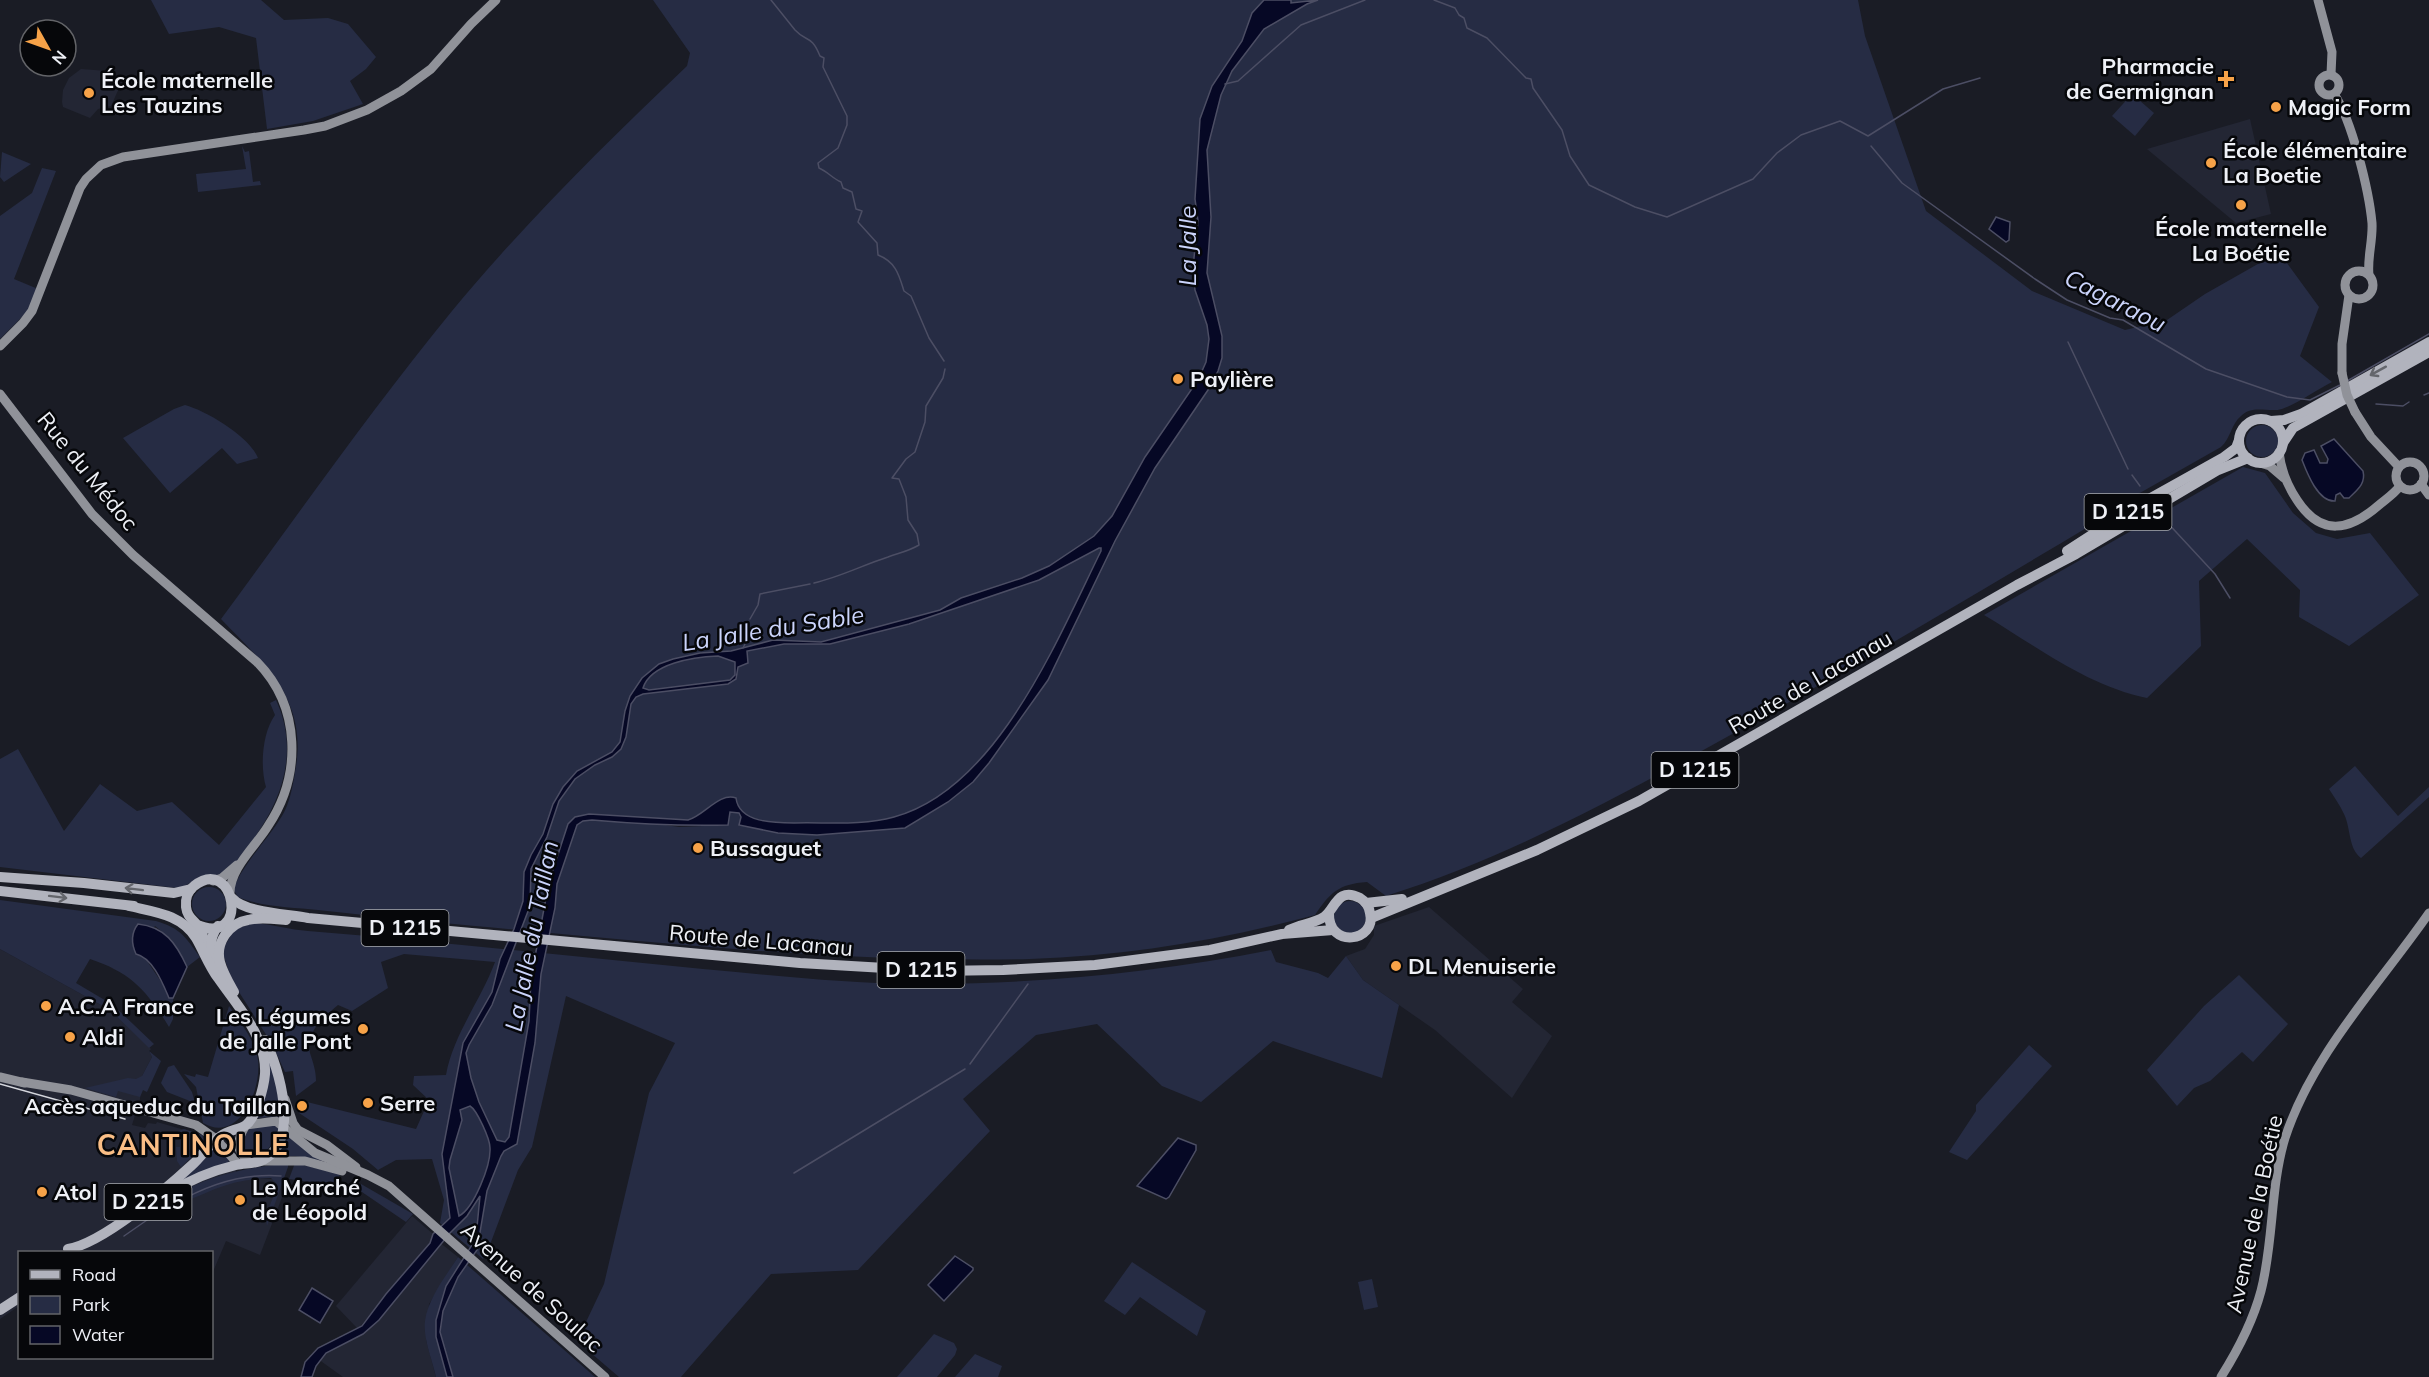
<svg xmlns="http://www.w3.org/2000/svg" width="2429" height="1377" viewBox="0 0 2429 1377" font-family="Mulish,sans-serif">
	<rect width="100%" height="100%" fill="#1a1c25"/>
	<!-- built -->
	<g fill="#232634">
		<polygon points="81,69 107,71 115,78 120,86 111,106 98,109 90,118 63,107 62,102 63,90 69,78"/>
		<polygon points="2250,119 2271,214 2236,223 2147,149"/>
		<polygon points="1429,907 1523,989 1512,1002 1552,1036 1512,1098 1435,1030 1363,980 1346,956 1365,949 1374,935 1374,926"/>
		<polygon points="0,949 110,1010 151,1049 149,1051 152,1057 142,1076 140,1099 132,1125 145,1128 148,1123 156,1124 157,1122 202,1135 218,1146 229,1158 240,1179 289,1179 260,1255 226,1241 212,1274 212,1252 20,1252 19,1306 0,1319"/>
		<polygon points="412,1216 433,1234 433,1238 358,1329 336,1306"/>
		<polygon points="439,1242 458,1257 429,1304 426,1340 436,1377 343,1377 318,1359 371,1325"/>
	</g>
	<!-- green -->
	<g fill="#262c44" fill-rule="evenodd">
		<polygon points="151,0 261,0 284,20 328,18 348,24 376,57 366,69 350,81 363,104 313,121 267,129 256,38 219,27 169,34"/>
		<path d="M 653,0 L 1858,0 L 1865,36 L 1926,211 L 2032,291 L 2125,330 L 2167,320 L 2205,294 L 2279,252 L 2319,307 L 2300,356 L 2332,382 C 2316,390 2299,403 2282,409 C 2268,413 2253,404 2241,416 C 2231,424 2231,438 2221,447 L 2131,498 L 2088,527 C 1962,602 1836,677 1707,748 C 1603,805 1500,860 1386,896 L 1367,882 C 1338,884 1330,893 1315,915 C 1222,940 1127,956 1030,959 C 845,963 660,943 475,926 C 423,921 370,916 318,910 C 292,907 262,907 238,897 L 233,889 C 245,861 266,842 282,816 C 289,805 293,786 295,772 C 309,701 266,666 221,619 C 297,516 371,410 452,311 C 524,224 605,144 687,66 L 690,53 ZM 731,797 L 736,798 C 739,820 765,821 782,823 L 774,832 L 739,825 L 741,817 L 739,813 L 730,812 L 728,825 L 679,827 L 659,824 L 662,819 C 671,820 683,822 692,819 C 707,815 715,800 731,797 Z"/>
		<polygon points="2132,94 2154,113 2135,136 2112,116"/>
		<polygon points="242,146 245,152 249,151 253,182 260,181 261,185 198,192 196,174 246,169"/>
		<polygon points="2,152 31,164 4,182 0,177"/>
		<polygon points="42,168 56,171 14,279 38,289 29,310 0,339 0,216 32,193"/>
		<path d="M 185,405 C 207,411 250,437 258,458 L 237,464 L 222,448 L 170,493 L 123,438 L 174,409 Z"/>
		<circle cx="2262" cy="441" r="16"/>
		<path d="M 2243,467 L 2265,473 L 2293,513 L 2316,533 L 2337,539 L 2370,533 L 2419,595 L 2349,646 L 2299,617 L 2300,590 L 2247,539 L 2199,581 L 2201,646 L 2147,698 C 2087,686 2036,646 1984,615 Z"/>
		<path d="M 276,700 C 301,754 280,806 246,849 C 240,857 230,872 220,875 C 213,878 205,875 198,878 C 190,882 186,887 177,888 L 0,867 L 0,759 L 18,749 L 64,831 L 100,784 L 137,811 L 172,802 L 219,845 L 266,787 C 260,767 262,733 275,715 L 270,703 Z"/>
		<path d="M 2355,766 L 2398,816 L 2429,787 L 2429,797 L 2361,858 C 2348,848 2351,828 2344,814 C 2340,805 2334,797 2329,789 Z"/>
		<circle cx="209" cy="904" r="17"/>
		<path d="M 0,900 L 156,921 C 182,929 185,937 200,957 L 187,967 L 171,939 L 155,926 L 136,953 L 143,955 L 164,986 L 169,998 L 173,998 L 173,1019 L 169,1027 C 147,991 132,973 90,959 L 76,983 L 113,1005 L 154,1044 L 149,1048 L 110,1010 L 0,949 Z"/>
		<circle cx="1350" cy="917" r="16"/>
		<path d="M 253,923 C 271,924 290,930 308,931 C 440,942 571,956 703,969 C 779,976 857,985 933,984 C 1047,983 1160,972 1271,950 L 1276,962 L 1318,973 L 1328,978 L 1346,956 L 1363,980 L 1399,1005 L 1382,1078 L 1273,1041 L 1201,1102 L 1162,1086 L 1097,1024 L 1036,1035 L 963,1099 L 990,1131 L 858,1270 L 771,1274 L 681,1377 L 619,1377 L 577,1341 L 604,1284 L 649,1093 L 675,1043 L 566,996 L 532,1147 L 518,1170 L 488,1250 L 483,1259 L 440,1223 L 444,1200 L 432,1159 L 396,1160 L 378,1170 L 353,1149 L 299,1113 L 299,1103 L 303,1101 L 416,1129 L 429,1100 L 413,1085 L 414,1076 L 446,1075 C 453,1035 481,1000 495,962 L 404,954 L 381,962 L 388,988 L 352,1011 L 338,1005 C 324,1017 305,1032 310,1053 C 313,1063 316,1070 316,1081 L 296,1096 L 293,1071 L 285,1072 L 272,1044 L 232,981 L 223,954 L 225,945 L 235,929 Z"/>
		<polygon points="2239,975 2288,1024 2253,1062 2242,1052 2210,1081 2194,1088 2177,1106 2147,1070 2204,1006"/>
		<path d="M 229,1006 C 240,1022 255,1040 258,1060 C 262,1089 239,1144 203,1123 L 196,1087 L 184,1074 L 195,1077 L 196,1074 L 208,1077 Z"/>
		<polygon points="2029,1045 2052,1066 1967,1160 1949,1152 1976,1111 1976,1105"/>
		<polygon points="149,1051 161,1061 147,1092 143,1090 140,1097 118,1091 116,1097 85,1088 128,1078 136,1079 142,1076 152,1057"/>
		<polygon points="267,1051 273,1069 281,1111 279,1117 255,1118"/>
		<polygon points="174,1065 192,1092 195,1103 167,1092 161,1083 168,1067"/>
		<path d="M 256,1125 L 277,1125 L 279,1132 C 271,1146 262,1164 243,1153 L 241,1143 L 248,1130 Z"/>
		<polygon points="184,1129 202,1135 205,1144 181,1167 177,1161 176,1147 180,1147 180,1136 176,1136 178,1131"/>
		<polygon points="286,1133 335,1164 295,1156 275,1157"/>
		<polygon points="217,1144 229,1158 228,1163 175,1186"/>
		<polygon points="295,1163 340,1174 337,1186 289,1179"/>
		<path d="M 274,1165 L 288,1165 L 288,1167 L 267,1226 C 264,1210 275,1199 277,1184 L 271,1178 C 230,1179 214,1190 177,1205 L 173,1205 L 170,1201 L 173,1196 C 205,1178 237,1169 274,1165 Z"/>
		<polygon points="361,1184 413,1214 406,1222 359,1190"/>
		<path d="M 458,1257 L 595,1377 L 436,1377 C 432,1359 423,1339 425,1321 C 428,1298 446,1276 458,1257 Z"/>
		<polygon points="1132,1262 1206,1311 1197,1336 1140,1297 1125,1315 1104,1301"/>
		<polygon points="1372,1279 1378,1307 1364,1310 1358,1282"/>
		<polygon points="934,1334 954,1343 957,1349 955,1355 937,1377 897,1377"/>
		<polygon points="975,1354 1002,1366 998,1377 955,1377"/>
	</g>
	<!-- water -->
	<g fill="#060825" stroke="#4c4e64" stroke-width="1.5" fill-rule="evenodd">
		<path d="M 1264,0 L 1291,0 L 1291,3 L 1318,0 L 1307,4 L 1264,29 L 1232,71 L 1221,95 L 1207,150 L 1211,217 L 1207,273 L 1222,336 L 1222,358 L 1218,371 L 1208,390 L 1155,468 L 1115,541 L 1048,680 L 989,763 L 973,782 L 948,802 L 905,828 L 817,835 L 778,833 L 739,825 L 741,817 L 739,813 L 730,812 L 728,825 C 682,826 637,824 592,820 L 583,821 L 577,825 L 557,884 L 555,908 L 541,974 L 535,1043 L 517,1144 L 504,1151 L 501,1156 L 487,1191 L 477,1250 L 458,1277 L 443,1311 L 440,1332 L 453,1377 L 447,1377 L 436,1337 L 436,1320 L 446,1286 L 472,1245 L 477,1227 L 480,1196 L 467,1216 L 450,1233 L 379,1320 L 363,1334 L 326,1353 L 316,1366 L 312,1377 L 301,1377 L 305,1362 L 318,1348 L 362,1326 L 386,1294 L 430,1243 L 433,1234 L 450,1218 L 442,1154 L 463,1043 L 492,992 L 500,959 L 514,929 L 523,901 L 524,872 L 531,855 L 543,834 L 553,804 L 563,787 L 577,771 L 612,752 L 620,742 L 625,711 L 630,696 L 642,678 L 659,664 L 673,659 L 700,653 L 731,651 L 773,640 L 821,642 L 940,610 L 961,598 L 1022,578 L 1049,566 L 1094,536 L 1112,516 L 1145,457 L 1198,380 L 1206,362 L 1209,339 L 1207,325 L 1195,290 L 1193,267 L 1198,221 L 1195,199 L 1200,119 L 1212,86 L 1242,41 L 1252,13 ZM 1099,548 L 1101,548 L 1101,551 C 1057,640 997,789 894,817 C 862,826 826,822 794,823 C 775,823 739,823 736,798 C 719,792 704,816 688,820 L 589,814 L 575,817 L 568,824 L 549,882 L 531,978 L 529,1021 L 509,1137 L 505,1142 L 497,1140 L 479,1102 L 471,1078 L 466,1053 L 469,1045 L 492,1005 L 530,906 L 531,869 L 547,837 L 559,801 L 575,779 L 595,765 L 612,757 L 621,749 L 626,737 L 631,704 L 636,697 L 643,694 L 728,684 L 736,679 L 738,667 L 748,663 L 747,651 L 784,644 L 830,644 L 909,624 L 1039,580 ZM 718,656 L 735,662 L 735,675 L 730,680 L 649,690 L 643,688 C 651,663 694,657 718,656 ZM 470,1106 C 477,1110 490,1139 490,1148 C 491,1165 474,1208 459,1216 L 449,1168 L 450,1160 L 462,1120 L 460,1110 Z"/>
		<polygon points="1996,217 2010,222 2009,240 2006,242 1989,229"/>
		<path d="M 2334,439 L 2363,471 C 2366,484 2357,490 2349,498 L 2344,498 L 2340,493 L 2336,495 L 2335,501 C 2318,502 2307,473 2302,460 L 2305,453 L 2314,450 L 2320,463 L 2327,463 L 2328,459 L 2321,446 Z"/>
		<path d="M 138,924 C 165,927 176,943 187,967 L 173,998 L 169,998 C 163,984 153,958 136,954 C 131,943 131,933 138,924 Z"/>
		<polygon points="1178,1138 1196,1145 1196,1150 1169,1197 1166,1199 1137,1186"/>
		<polygon points="955,1256 973,1268 973,1270 944,1301 928,1285"/>
		<polygon points="312,1288 333,1301 320,1323 299,1310"/>
	</g>
	<g fill="none" stroke-linecap="round" stroke-linejoin="round">
		<!-- stream -->
		<g stroke="#4c4e64" stroke-width="1.5">
			<path d="M 771,0 C 779,10 787,20 795,30 C 807,43 811,34 820,56 L 824,58 L 823,67 L 847,116 L 847,125 L 838,148 L 818,163 L 819,168 C 828,172 832,178 841,182 L 843,188 L 852,192 L 856,209 L 862,211 L 858,222 L 877,243 L 878,255 C 896,262 899,275 904,291 L 911,296 L 929,338 L 944,361"/>
			<polyline points="1434,0 1455,8 1459,15 1464,18 1467,28 1487,38 1526,78 1531,79 1533,88 1562,130 1570,156 1589,185 1635,207 1667,217 1753,179 1777,153 1801,135 1840,121 1868,136 1943,89 1980,78"/>
			<polyline points="1225,84 1238,81 1301,25 1365,0"/>
			<polyline points="1871,146 1902,183 2035,279 2067,300 2110,318 2123,320 2206,369 2287,397 2310,400 2340,385"/>
			<polyline points="2068,342 2128,469"/>
			<polyline points="2347,381 2429,334"/>
			<polyline points="2424,395 2429,393"/>
			<polyline points="2376,404 2403,406 2409,402"/>
			<polyline points="2132,475 2140,486"/>
			<polyline points="2164,519 2215,574 2230,598"/>
			<path d="M 814,583 C 840,577 863,565 888,557 C 899,553 909,551 919,545 L 917,534 L 908,520 L 906,497 L 899,479 L 892,478 L 906,459 L 915,452 L 925,422 L 926,406 L 943,378 L 945,369"/>
			<polyline points="750,619 758,605 760,594 810,584"/>
			<polyline points="743,648 748,638 748,623"/>
			<polyline points="970,1064 1028,984"/>
			<polyline points="794,1173 965,1069"/>
			<path d="M 175,1204 C 207,1185 243,1173 281,1176"/>
			<polyline points="124,1236 160,1211"/>
		</g>
		<!-- secondary -->
		<g stroke="#909299" stroke-width="9">
			<polyline points="2318,0 2332,52 2331,74"/>
			<circle cx="2329" cy="85" r="10"/>
			<path d="M 2334,94 C 2352,120 2369,191 2372,223 C 2373,241 2367,258 2369,275"/>
			<circle cx="2359" cy="285" r="14"/>
			<polyline points="0,346 23,323 32,311 80,188 86,179 101,165 123,157 304,130 325,126 367,110 401,91 431,69 471,24 496,0"/>
			<polyline points="2342,373 2342,344 2349,295"/>
			<path d="M 0,394 L 92,514 L 133,555 L 257,662 C 301,707 302,775 268,826 C 256,846 230,868 230,893"/>
			<polyline points="2355,412 2371,437 2399,467"/>
			<path d="M 2279,452 C 2281,470 2287,485 2297,500 C 2321,537 2349,531 2379,505 C 2386,499 2394,494 2400,486"/>
			<circle cx="2410" cy="476" r="14"/>
			<polyline points="2260,463 2270,466 2284,478"/>
			<polyline points="2421,484 2429,495"/>
			<polyline points="213,881 222,878 237,865"/>
			<polyline points="0,1077 25,1083"/>
			<polyline points="22,1082 71,1090 196,1125 216,1139 238,1164"/>
			<polyline points="285,1099 293,1123 298,1130 327,1145 356,1167"/>
			<polyline points="262,1161 305,1161 342,1171"/>
			<path d="M 249,1162 C 234,1149 237,1140 246,1125 L 276,1121 L 315,1153 L 368,1175 L 389,1186 L 605,1377"/>
			<path d="M 2221,1377 C 2238,1350 2253,1321 2261,1291 C 2274,1241 2270,1187 2285,1138 C 2313,1053 2379,985 2429,913"/>
		</g>
		<!-- primary -->
		<g stroke="#b1b3bd" stroke-width="10">
			<circle cx="2261" cy="441" r="22"/>
			<polyline points="2271,421 2284,420 2301,414 2429,342"/>
			<polyline points="2283,443 2293,428 2429,352"/>
			<polyline points="2067,551 2138,505 2224,457 2236,448 2239,440"/>
			<polyline points="0,877 84,883 174,893 191,889"/>
			<polyline points="0,891 134,906"/>
			<path d="M 232,898 C 245,913 288,914 308,918 L 800,963 L 936,971 L 1003,970 L 1095,965 L 1210,950 L 1282,934 L 1333,930"/>
			<polyline points="1366,903 1402,899"/>
			<polyline points="1371,918 1537,850 1639,801 2017,585 2076,554 2218,470 2248,458"/>
			<path d="M 197,925 C 251,947 235,854 194,886 C 188,891 185,899 186,907 C 187,916 192,919 198,926 C 203,932 204,940 205,948"/>
			<path d="M 1289,930 C 1300,924 1313,924 1324,917 C 1335,910 1337,886 1360,898 C 1365,901 1369,906 1370,913 C 1377,942 1328,949 1329,913"/>
			<path d="M 218,969 C 211,955 207,940 218,926"/>
			<path d="M 234,992 C 229,983 223,973 220,962 C 215,943 229,923 248,920 C 260,917 274,919 286,920"/>
			<path d="M 167,1194 C 189,1180 211,1171 236,1165 C 244,1163 256,1164 263,1160 C 301,1140 279,1068 265,1040"/>
			<path d="M 68,1249 C 103,1243 166,1189 192,1165 C 202,1156 210,1143 221,1136 C 228,1130 239,1130 246,1125 C 256,1118 264,1086 265,1074 C 267,1037 238,1007 218,978 C 209,966 204,952 196,938 C 181,914 154,912 129,906"/>
			<polyline points="0,1310 20,1297"/>
		</g>
		<!-- tram -->
		<polyline stroke="#d4d6dc" stroke-width="1.5" points="0,1084 125,1119"/>
		<!-- secondary-bridge -->
		<polyline stroke="#909299" stroke-width="9" points="2342,373 2347,395 2355,412"/>
	</g>
	<!-- one-way arrows -->
	<defs><path id="oneway-shaft" d="M-6 0H5M1.5-3L5.5 0L1.5 3" fill="none" stroke-width="1.6" stroke-linecap="round" stroke-linejoin="round" transform="scale(1.5)"/></defs>
	<g stroke="#64666c">
		<use href="#oneway-shaft" transform="translate(2378 371) rotate(151)"/>
		<use href="#oneway-shaft" transform="translate(134 889) rotate(-173)"/>
		<use href="#oneway-shaft" transform="translate(58 897) rotate(7)"/>
	</g>
	<!-- markers -->
	<g fill="#f6a248" stroke="#06070a" stroke-width="2">
		<path d="M2223 70h6v6h6v6h-6v6h-6v-6h-6v-6h6z"/>
		<circle cx="89" cy="93" r="6"/>
		<circle cx="2276" cy="107" r="6"/>
		<circle cx="2211" cy="163" r="6"/>
		<circle cx="2241" cy="205" r="6"/>
		<circle cx="1178" cy="379" r="6"/>
		<circle cx="698" cy="848" r="6"/>
		<circle cx="1396" cy="966" r="6"/>
		<circle cx="46" cy="1006" r="6"/>
		<circle cx="363" cy="1029" r="6"/>
		<circle cx="70" cy="1037" r="6"/>
		<circle cx="368" cy="1103" r="6"/>
		<circle cx="302" cy="1106" r="6"/>
		<circle cx="42" cy="1192" r="6"/>
		<circle cx="240" cy="1200" r="6"/>
	</g>
	<g text-anchor="middle" stroke-width="5" stroke-linejoin="round" paint-order="stroke">
		<!-- shield labels -->
		<g fill="#06070a" stroke="#a8aaaf" stroke-width="1.5">
			<rect x="2084.5" y="494" width="87" height="36" rx="4.5"/>
			<rect x="1651.5" y="752" width="87" height="36" rx="4.5"/>
			<rect x="361.5" y="910" width="87" height="36" rx="4.5"/>
			<rect x="877.5" y="952" width="87" height="36" rx="4.5"/>
			<rect x="104.5" y="1184" width="87" height="36" rx="4.5"/>
		</g>
		<g font-size="21" font-weight="bold" fill="#eef0f6">
			<text x="2128" y="519">D 1215</text>
			<text x="1695" y="777">D 1215</text>
			<text x="405" y="935">D 1215</text>
			<text x="921" y="977">D 1215</text>
			<text x="148" y="1209">D 2215</text>
		</g>
		<!-- poi labels -->
		<g font-size="22" font-weight="bold" fill="#eef0f6" stroke="#06070a" text-anchor="start">
			<text x="2214" y="74" text-anchor="end">Pharmacie<tspan x="2214" dy="25">de Germignan</tspan></text>
			<text x="101" y="88">École maternelle<tspan x="101" dy="25">Les Tauzins</tspan></text>
			<text x="2288" y="115">Magic Form</text>
			<text x="2223" y="158">École élémentaire<tspan x="2223" dy="25">La Boetie</tspan></text>
			<text x="2241" y="236" text-anchor="middle">École maternelle<tspan x="2241" dy="25">La Boétie</tspan></text>
			<text x="1190" y="387">Paylière</text>
			<text x="710" y="856">Bussaguet</text>
			<text x="1408" y="974">DL Menuiserie</text>
			<text x="58" y="1014">A.C.A France</text>
			<text x="351" y="1024" text-anchor="end">Les Légumes<tspan x="351" dy="25">de Jalle Pont</tspan></text>
			<text x="82" y="1045">Aldi</text>
			<text x="380" y="1111">Serre</text>
			<text x="290" y="1114" text-anchor="end">Accès aqueduc du Taillan</text>
			<text x="252" y="1195">Le Marché<tspan x="252" dy="25">de Léopold</tspan></text>
			<text x="54" y="1200">Atol</text>
		</g>
		<!-- street labels -->
		<g font-size="22" fill="#eef0f6" stroke="#06070a">
			<text transform="translate(88 471) rotate(51)" y="8">Rue du Médoc</text>
			<text transform="translate(1810 682) rotate(-30)" y="8">Route de Lacanau</text>
			<text transform="translate(761 940) rotate(5)" y="8">Route de Lacanau</text>
			<text transform="translate(2254 1214) rotate(-78)" y="8">Avenue de la Boétie</text>
			<text transform="translate(532 1287) rotate(42)" y="8">Avenue de Soulac</text>
		</g>
		<!-- water labels -->
		<g font-size="24" font-style="italic" fill="#cbd4fb" stroke="#06070a">
			<text transform="translate(1188 246) rotate(-90)" y="8">La Jalle</text>
			<text transform="translate(2115 301) rotate(27)" y="8">Cagaraou</text>
			<text transform="translate(773 629) rotate(-9)" y="8">La Jalle du Sable</text>
			<text transform="translate(532 936) rotate(-79)" y="8">La Jalle du Taillan</text>
		</g>
		<!-- district labels -->
		<g font-size="28" font-weight="bold" letter-spacing="1.5" fill="#fabe86" stroke="#06070a">
			<text x="193" y="1155">CANTINOLLE</text>
		</g>
	</g>
	<!-- legend -->
	<rect x="18" y="1251" width="195" height="108" fill="#06070a" stroke="#636468" stroke-width="1.5"/>
	<rect x="30" y="1270" width="30" height="9" fill="#b1b3bd" stroke="#636468" stroke-width="1.5"/>
	<text x="72" y="1281" font-size="18" fill="#eef0f6">Road</text>
	<rect x="30" y="1296" width="30" height="18" fill="#262c44" stroke="#636468" stroke-width="1.5"/>
	<text x="72" y="1311" font-size="18" fill="#eef0f6">Park</text>
	<rect x="30" y="1326" width="30" height="18" fill="#060825" stroke="#636468" stroke-width="1.5"/>
	<text x="72" y="1341" font-size="18" fill="#eef0f6">Water</text>
	<!-- north arrow -->
	<g transform="translate(48 48) rotate(130)"><circle r="28" fill="#06070a" stroke="#636468" stroke-width="1.5"/>
	<path d="M0-4.5L10 22L0 15L-10 22Z" fill="#f6a248"/>
	<text y="-9" font-size="16" font-weight="bold" text-anchor="middle" fill="#eef0f6">N</text>
	</g>
</svg>
